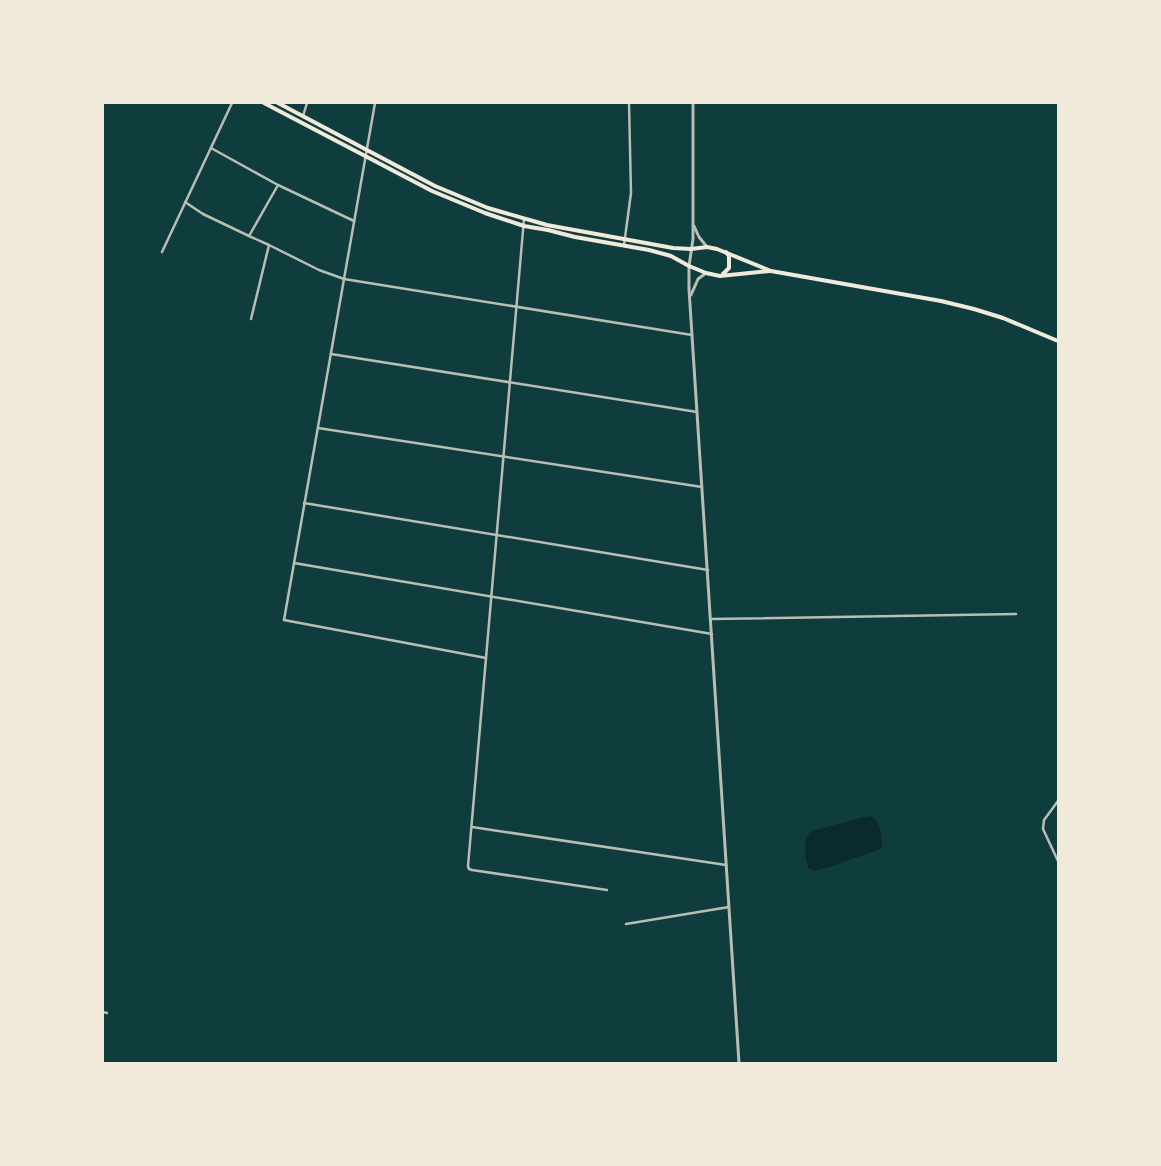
<svg xmlns="http://www.w3.org/2000/svg" width="1161" height="1166" viewBox="0 0 1161 1166" font-family="'Public Sans',sans-serif">
	<rect width="100%" height="100%" fill="#0f3d3e"/>
	<!-- water -->
	<path fill="#0a2a2b" d="M 872,816 C 880,823 884,839 881,849 L 829,867 L 814,871 L 808,868 C 805,856 801,838 812,831 L 860,818 Z"/>
	<g fill="none" stroke-linecap="round" stroke-linejoin="round">
		<!-- minor -->
		<g stroke="#b8beb3" stroke-width="2.5">
			<polyline points="375,103 284,620 486,658"/>
			<polyline points="303,116 307,103"/>
			<polyline points="211,148 278,185 354,221"/>
			<polyline points="185,202 203,214 249,236 269,245 319,270 344,279 692,335"/>
			<polyline points="524,219 468,866 469,869 472,870 607,890"/>
			<polyline points="249,236 278,185"/>
			<polyline points="624,245 631,193 629,103"/>
			<polyline points="162,252 232,103"/>
			<polyline points="251,319 269,245"/>
			<polyline points="331,354 697,412"/>
			<polyline points="318,428 702,487"/>
			<polyline points="304,503 708,570"/>
			<polyline points="294,563 712,634"/>
			<polyline points="711,619 1016,614"/>
			<polyline points="1058,801 1044,820 1043,829 1058,861"/>
			<polyline points="472,827 726,865"/>
			<polyline points="626,924 729,907"/>
			<polyline points="103,1012 107,1013"/>
		</g>
		<!-- tertiary -->
		<g stroke="#b8beb3" stroke-width="3">
			<polyline points="693,103 693,239 689,266 689,289 739,1063"/>
			<polyline points="694,226 699,237 707,247"/>
			<polyline points="691,295 698,279 706,273"/>
		</g>
		<!-- primary -->
		<g stroke="#f1e9da" stroke-width="4">
			<polyline points="264,103 432,191 485,213 524,226 548,230 575,237 649,250 671,256 689,266 706,273 720,276 770,271"/>
			<polyline points="278,103 435,186 488,208 547,225 673,248 691,249 707,247 717,249 771,271 941,301 974,309 1003,318 1058,341"/>
			<polyline points="723,274 729,268 729,256 726,252"/>
		</g>
	</g>
	<!-- border -->
	<rect width="1161" height="1166" fill="none" stroke="#f1e9da" stroke-width="208"/>
</svg>
